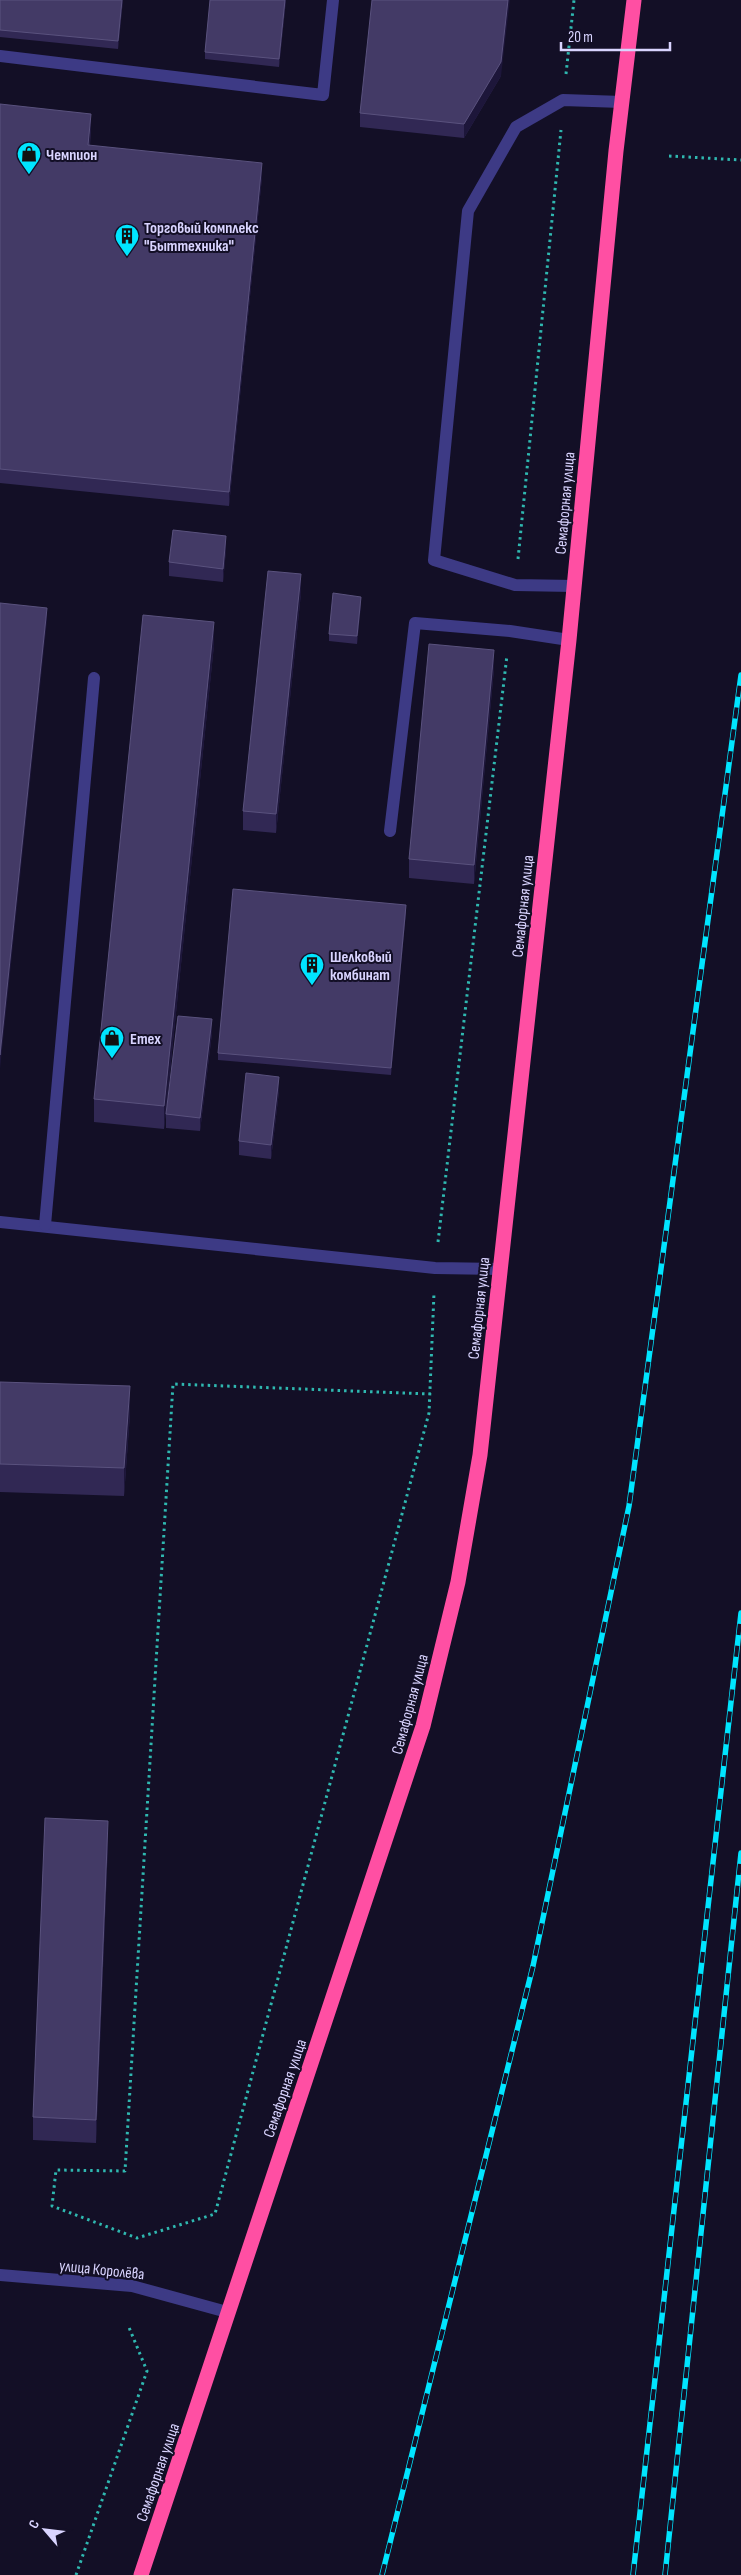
<svg xmlns="http://www.w3.org/2000/svg" width="741" height="2575" viewBox="0 0 741 2575" font-family="'Sofia Sans Condensed',sans-serif">
	<rect width="100%" height="100%" fill="#130f26"/>
	<g fill="none" stroke-linecap="round" stroke-linejoin="round">
		<!-- path -->
		<g stroke="#2fb8b0" stroke-width="3" stroke-dasharray="2.5 4" stroke-linecap="butt">
			<polyline points="566,74 574,0"/>
			<polyline points="669,156 741,160"/>
			<polyline points="518,559 561,130"/>
			<polyline points="438,1242 507,655"/>
			<polyline points="431,1394 173,1384 125,2171 56,2170 52,2206 137,2238 215,2214 429,1413 434,1293"/>
			<polyline points="76,2575 147,2371 128,2325"/>
		</g>
		<!-- minor -->
		<g stroke="#3d3a85" stroke-width="12">
			<polyline points="0,56 323,95 333,0"/>
			<polyline points="574,586 515,585 434,560 468,211 516,127 563,100 622,102"/>
			<polyline points="390,831 415,623 510,631 569,640"/>
			<polyline points="0,1222 435,1268 500,1269"/>
			<polyline points="45,1225 94,678"/>
			<polyline points="0,2275 132,2286 227,2312"/>
		</g>
		<!-- highway -->
		<polyline stroke="#ff4fa3" stroke-width="15" points="141,2575 423,1726 458,1582 480,1455 569,640 616,151 634,0"/>
		<defs>
			<g id="rail">
				<polyline points="382,2575 533,1966 629,1506 741,675"/>
				<polyline points="633,2575 741,1613"/>
				<polyline points="665,2575 741,1853"/>
			</g>
		</defs>
		<!-- rail casing -->
		<use href="#rail" stroke="#00e5ff" stroke-width="5.5"/>
		<!-- rail -->
		<use href="#rail" stroke="#130f26" stroke-width="4" stroke-dasharray="11" stroke-linecap="butt"/>
	</g>
	<!-- wall -->
	<g fill="#312854">
		<polygon points="0,0 123,0 118,49 0,37"/>
		<polygon points="286,0 279,67 205,59 205,52"/>
		<polygon points="501,76 464,138 360,127 360,113"/>
		<polygon points="0,104 91,127 90,146 262,177 229,506 0,483"/>
		<polygon points="226,550 223,582 169,576 169,562"/>
		<polygon points="301,593 276,833 243,830 243,811"/>
		<polygon points="361,604 357,644 329,641 329,634"/>
		<polygon points="214,645 164,1129 94,1122 94,1099"/>
		<polygon points="494,669 474,884 409,878 409,859"/>
		<polygon points="406,912 391,1075 218,1060 218,1053"/>
		<polygon points="212,1033 200,1131 166,1128 166,1114"/>
		<polygon points="279,1091 271,1159 239,1155 239,1141"/>
		<polygon points="0,1382 130,1414 124,1496 0,1492"/>
		<polygon points="108,1844 96,2143 33,2140 33,2117"/>
	</g>
	<!-- shaded-wall -->
	<g fill="#1d163a">
		<polygon points="122,0 123,0 118,49 118,41"/>
		<polygon points="285,0 286,0 279,67 279,59"/>
		<polygon points="508,0 510,0 501,76 464,138 464,124"/>
		<polygon points="91,114 91,127 88,159 88,145"/>
		<polygon points="262,163 262,177 229,506 229,492"/>
		<polygon points="226,536 226,550 223,582 223,569"/>
		<polygon points="301,574 301,593 276,833 276,814"/>
		<polygon points="361,597 361,604 357,644 357,636"/>
		<polygon points="47,608 47,621 0,1069 0,1055"/>
		<polygon points="214,622 214,645 164,1129 164,1106"/>
		<polygon points="494,650 494,669 474,884 474,865"/>
		<polygon points="406,905 406,912 391,1075 391,1068"/>
		<polygon points="212,1019 212,1033 200,1131 200,1118"/>
		<polygon points="279,1077 279,1091 271,1159 271,1145"/>
		<polygon points="130,1386 130,1414 124,1496 124,1468"/>
		<polygon points="108,1821 108,1844 96,2143 96,2120"/>
	</g>
	<!-- building -->
	<g fill="#433a66" stroke="#5a527e">
		<polygon points="0,0 122,0 118,41 0,30"/>
		<polygon points="210,0 285,0 279,59 205,52"/>
		<polygon points="372,0 508,0 501,62 464,124 360,113"/>
		<polygon points="0,104 91,114 88,145 262,163 229,492 0,469"/>
		<polygon points="173,530 226,536 223,569 169,562"/>
		<polygon points="268,571 301,574 276,814 243,811"/>
		<polygon points="333,593 361,597 357,636 329,634"/>
		<polygon points="0,603 47,608 0,1055"/>
		<polygon points="143,615 214,622 164,1106 94,1099"/>
		<polygon points="429,644 494,650 474,865 409,859"/>
		<polygon points="233,889 406,905 391,1068 218,1053"/>
		<polygon points="178,1016 212,1019 200,1118 166,1114"/>
		<polygon points="246,1073 279,1077 271,1145 239,1141"/>
		<polygon points="0,1382 130,1386 124,1468 0,1464"/>
		<polygon points="45,1818 108,1821 96,2120 33,2117"/>
	</g>
	<!-- icons -->
	<defs>
		<symbol id="shop-pin" viewBox="-11 -11 22 30"><path d="M0 17L-7.5 6A9.5 9.5 0 1 1 7.5 6Z" fill="#00e5ff" stroke="#130f26"/><path d="M-5-2.5h2.3a2.7 3.5 0 0 1 5.4 0H5L5.5 6h-11ZM-1.5-2.5h3a1.5 2.3 0 0 0-3 0Z" fill="#111"/></symbol>
		<symbol id="building-pin" viewBox="-11 -11 22 30"><path d="M0 17L-7.5 6A9.5 9.5 0 1 1 7.5 6Z" fill="#00e5ff" stroke="#130f26"/><path d="M-4-6H4V6H1V3H-1V6H-4ZM-2.5-4.3h1.7v1.8h-1.7ZM.8-4.3h1.7v1.8H.8ZM-2.5-1h1.7V.8h-1.7ZM.8-1h1.7V.8H.8Z" fill="#111"/></symbol>
	</defs>
	<g fill-rule="evenodd">
		<use href="#shop-pin" x="15" y="140" width="28" height="38"/>
		<use href="#building-pin" x="113" y="222" width="28" height="38"/>
		<use href="#building-pin" x="298" y="951" width="28" height="38"/>
		<use href="#shop-pin" x="98" y="1024" width="28" height="38"/>
	</g>
	<g text-anchor="middle" stroke-width="4" stroke-linejoin="round" paint-order="stroke">
		<!-- poi labels -->
		<g font-size="16" font-weight="bold" fill="#d9d4ff" stroke="#130f26" text-anchor="start">
			<text x="46" y="160">Чемпион</text>
			<text x="144" y="233">Торговый комплекс<tspan x="144" dy="18">"Быттехника"</tspan></text>
			<text x="330" y="962">Шелковый<tspan x="330" dy="18">комбинат</tspan></text>
			<text x="130" y="1044">Emex</text>
		</g>
		<!-- street labels -->
		<g font-size="16" fill="#d9d4ff" stroke="#130f26">
			<text transform="translate(564 503) rotate(-85)" y="6">Семафорная улица</text>
			<text transform="translate(522 906) rotate(-84)" y="6">Семафорная улица</text>
			<text transform="translate(478 1308) rotate(-84)" y="6">Семафорная улица</text>
			<text transform="translate(409 1704) rotate(-75)" y="6">Семафорная улица</text>
			<text transform="translate(284 2088) rotate(-71)" y="6">Семафорная улица</text>
			<text transform="translate(102 2269) rotate(6)" y="6">улица Королёва</text>
			<text transform="translate(157 2472) rotate(-71)" y="6">Семафорная улица</text>
		</g>
	</g>
	<!-- north arrow -->
	<g transform="translate(45 2530) rotate(298)" stroke="#130f26" stroke-width="4" paint-order="stroke">
	<path d="M0-4L9 19L0 12L-9 19Z" fill="#d9d4ff"/>
	<text y="-8" font-size="14" font-weight="bold" text-anchor="middle" fill="#d9d4ff">С</text>
	</g>
	<!-- scale -->
	<path d="M561 42v8h109v-8" fill="none" stroke="#d9d4ff" stroke-width="2.5"/>
	<text x="568" y="42" font-size="15" fill="#d9d4ff" stroke="#130f26" stroke-width="4" paint-order="stroke">20 m</text>
</svg>
